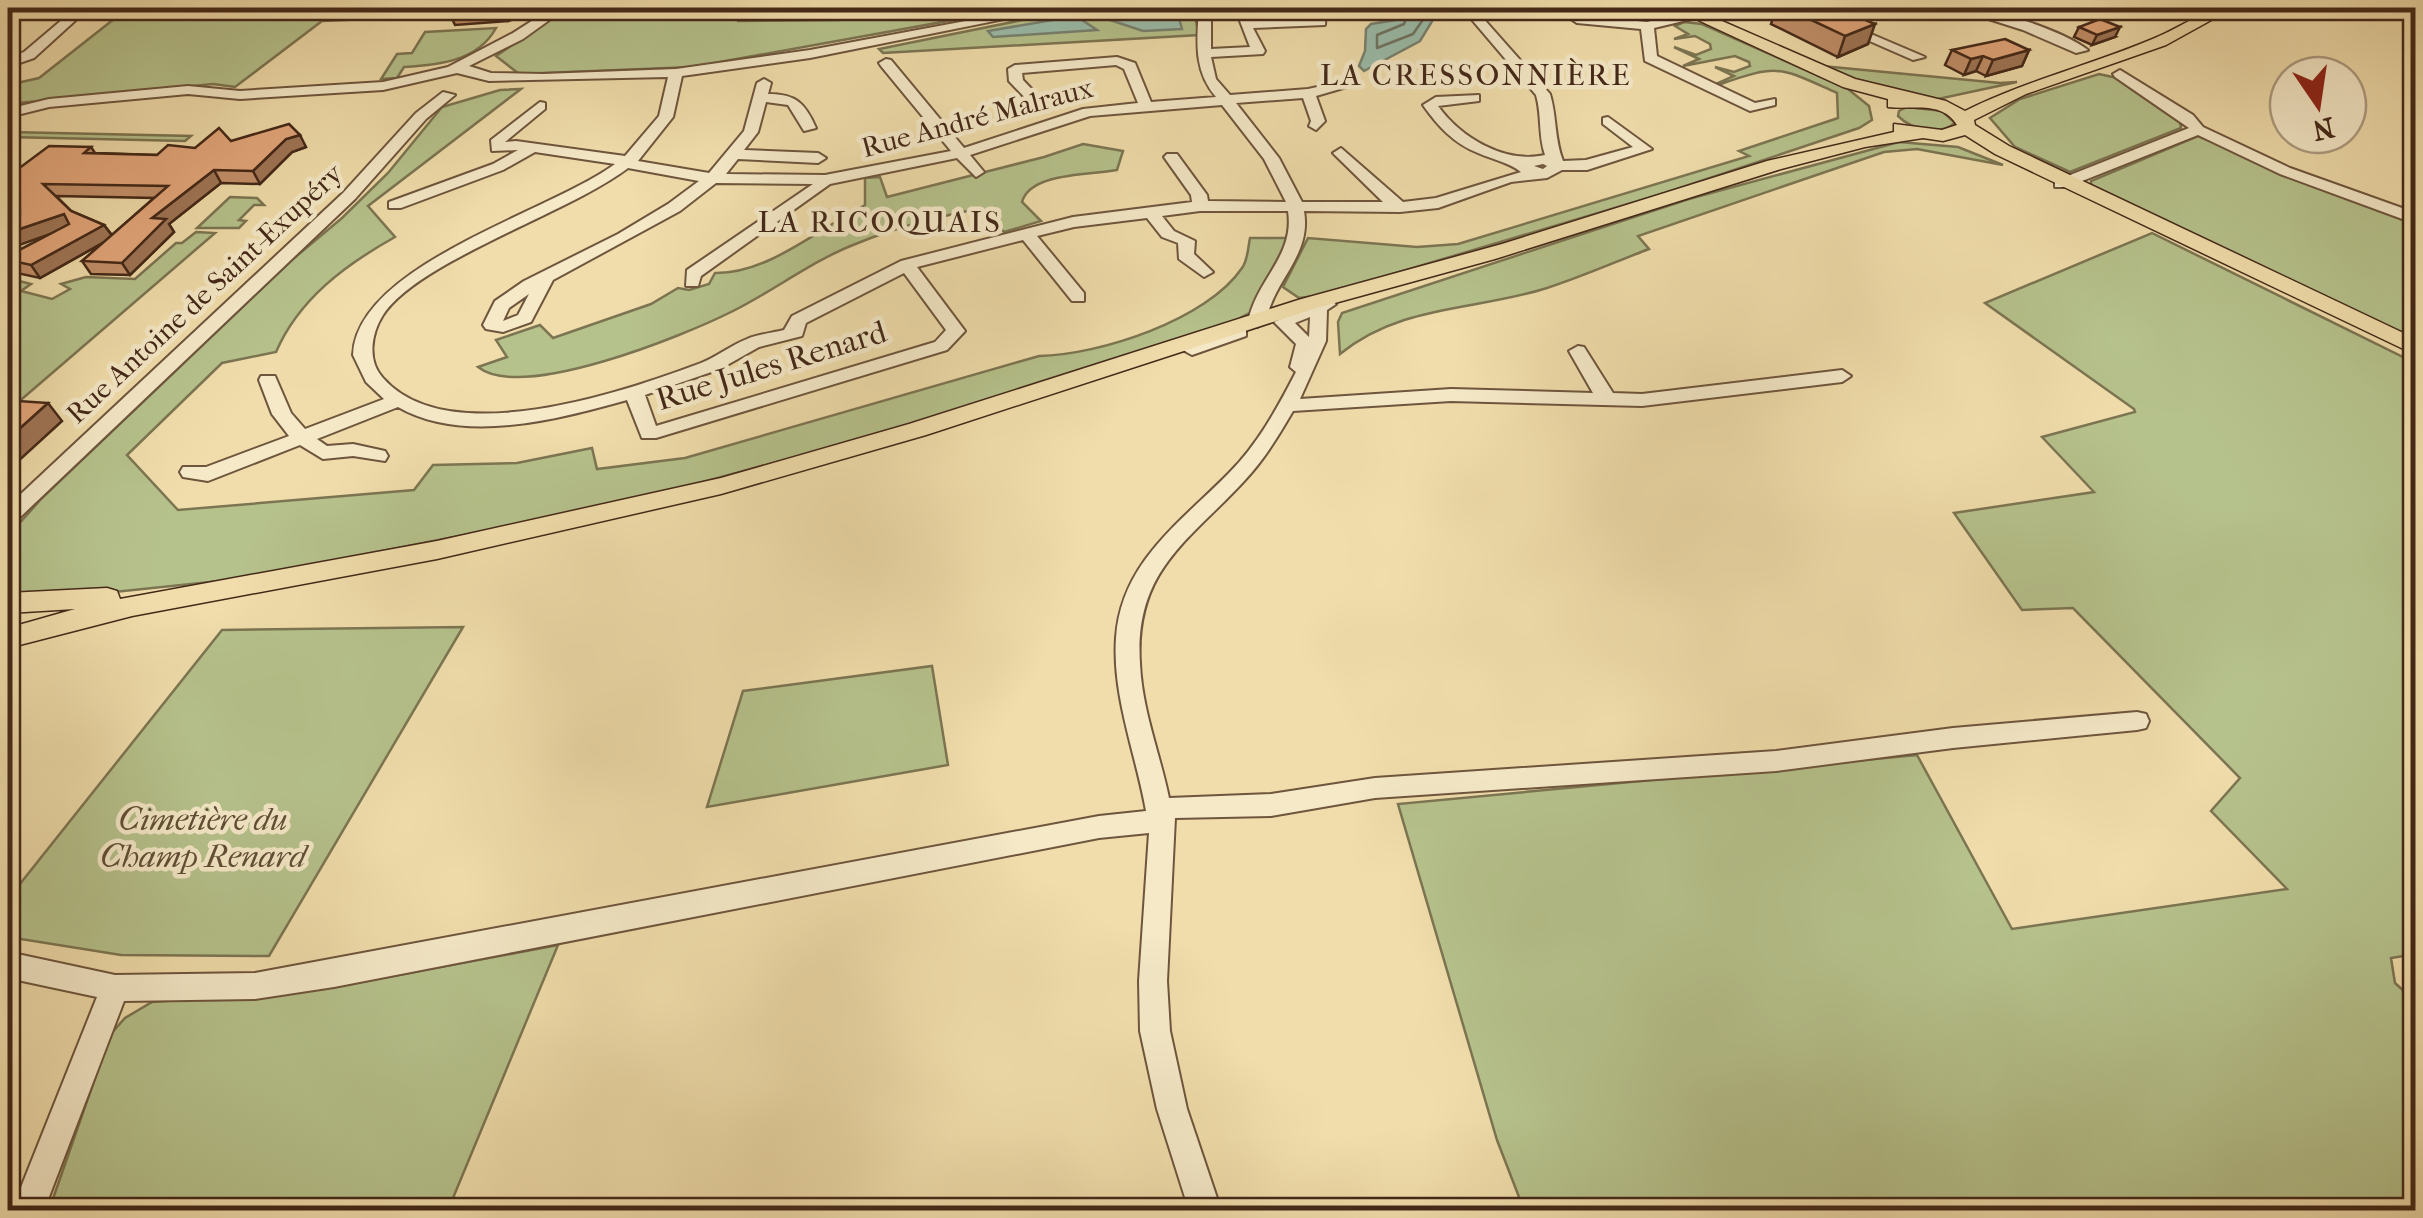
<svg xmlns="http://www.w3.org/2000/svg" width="2423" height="1218" viewBox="0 0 2423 1218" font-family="'IM FELL French Canon',serif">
	<rect width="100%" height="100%" fill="#f0ddab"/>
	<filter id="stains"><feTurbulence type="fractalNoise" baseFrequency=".002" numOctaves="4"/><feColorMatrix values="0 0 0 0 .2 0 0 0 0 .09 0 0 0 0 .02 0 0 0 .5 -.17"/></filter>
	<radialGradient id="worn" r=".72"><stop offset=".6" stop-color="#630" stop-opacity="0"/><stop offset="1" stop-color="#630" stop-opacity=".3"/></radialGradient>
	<!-- green -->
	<g fill="#b6c28c" stroke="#7c7552" stroke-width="2.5">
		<polygon points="128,8 412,9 451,8 437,16 322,21 235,87 213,84 8,104 8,85 39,78"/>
		<polygon points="566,8 735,8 738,21 839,20 839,8 1020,8 692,67 519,74 496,56"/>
		<polygon points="1120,8 1193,8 1199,35 883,53 879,49 1057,13"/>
		<path d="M 1684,22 L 1702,24 L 1848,89 L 1869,106 L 1872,120 L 1859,128 L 1665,193 L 1322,295 L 1299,298 L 1283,287 L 1308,238 L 1417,247 L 1458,244 L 1749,156 L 1739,151 L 1838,118 L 1837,93 C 1781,68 1780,63 1721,84 L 1718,83 L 1734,76 L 1715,67 L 1734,72 L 1750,66 L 1749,62 L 1735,56 L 1683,66 L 1699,59 L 1674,47 L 1696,55 L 1711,49 L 1710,44 L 1695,36 L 1674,39 L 1688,34 L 1675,26 Z"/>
		<path d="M 496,28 C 478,61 439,65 404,67 L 397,78 L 381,79 L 397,54 L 412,53 L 425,32 Z"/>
		<polygon points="1822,66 2000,83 2017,82 1938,99 1851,78"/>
		<polygon points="2099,74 2117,78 2180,120 2181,128 2070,172 2015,147 1990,118 2020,99"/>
		<path d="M 521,89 L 368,206 L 395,237 C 345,265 299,299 276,352 L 222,363 L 127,455 L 178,510 L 414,490 L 433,465 L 517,463 L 592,448 L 597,469 L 685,458 L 1039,356 C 1099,355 1207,320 1242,268 C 1248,260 1248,247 1250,238 L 1291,238 L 1265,281 L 1253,311 L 1227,325 L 903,428 L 617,505 L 239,579 L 66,597 L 8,597 L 8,536 L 42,498 L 293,259 L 342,218 L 388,173 L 442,107 L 500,90 Z"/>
		<path d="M 1907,107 L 1942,111 L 1955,123 C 1940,136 1912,130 1898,116 L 1899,111 Z"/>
		<polygon points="8,132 191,136 185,141 8,137"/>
		<polygon points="2198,136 2415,223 2415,340 2091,186 2091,181"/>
		<path d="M 1899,142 L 1958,147 L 2003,165 L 1917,149 L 1884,152 L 1638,236 L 1649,249 C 1615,262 1581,277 1547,288 C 1475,311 1401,304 1340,354 L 1338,322 L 1342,313 L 1689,199 Z"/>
		<path d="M 1083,144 L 1123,151 L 1117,170 C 1092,175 1030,172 1022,202 L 1041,221 L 1004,232 L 982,208 C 941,216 897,227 858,243 C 813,260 774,291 731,312 C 685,335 522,402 478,367 L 507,357 L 496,340 L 540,325 L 553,338 L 651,304 L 678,288 L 689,290 L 709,284 L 715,273 C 768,274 818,229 865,205 L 865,178 L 880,177 L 887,197 L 1044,157 Z"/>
		<polygon points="230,197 257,198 264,205 254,205 239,220 246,221 239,228 197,228"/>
		<polygon points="196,232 215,233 8,411 8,278 31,284 21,291 52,299 70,289 61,284 86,277 135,279 176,243 182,243"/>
		<polygon points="2152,233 2415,363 2416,954 2391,958 2395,983 2415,1001 2415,1210 1524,1210 1497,1140 1398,804 1917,755 2012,929 2287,889 2211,811 2240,778 2073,608 2022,610 1954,513 2094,492 2042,437 2135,412 2134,409 1985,303"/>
		<polygon points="463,627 269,956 121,955 8,937 8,899 222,630"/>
		<polygon points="932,666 948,765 707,807 743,691"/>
		<polygon points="558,945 448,1210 49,1210 110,1035 125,1018 152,1002 324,989"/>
	</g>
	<!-- water -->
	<g fill="#9abcaa" stroke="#778170" stroke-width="2.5">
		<polygon points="1176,8 1182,29 1143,31 1098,16"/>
		<polygon points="1401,8 1446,8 1434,18 1420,41 1364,71 1359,66 1365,51 1366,29 1371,24 1395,20"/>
		<polygon points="1076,16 1097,30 993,37 988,31"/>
	</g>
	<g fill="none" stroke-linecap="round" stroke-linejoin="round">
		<!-- shore -->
		<polyline stroke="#6e7261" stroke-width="2.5" points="1410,8 1404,24 1377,35 1377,48 1413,34 1431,8"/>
		<defs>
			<g id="minor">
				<polygon points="76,8 89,8 34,58 8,67 8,58 24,52"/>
				<path d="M 552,8 L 566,8 L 523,39 L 469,66 L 491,73 L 543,74 L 676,69 L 810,50 L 1035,8 L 1059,8 L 810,58 L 682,76 L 673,117 L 638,161 L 709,173 L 744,131 L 757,83 L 764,79 L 771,83 L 768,94 C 796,94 805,103 816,128 L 804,131 L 788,105 L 766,102 L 758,132 L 744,150 L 818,153 L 826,158 L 818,163 L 738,159 L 726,174 L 825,175 L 951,151 L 881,66 L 879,63 L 886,59 L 891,60 L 964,148 L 1083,109 L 1138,103 L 1124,69 L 1116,65 L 1022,73 L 1023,80 L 1043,101 L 1031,104 L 1009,81 L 1008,69 L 1015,65 L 1117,57 L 1135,63 L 1151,102 L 1216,97 C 1193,70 1197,41 1199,8 L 1211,8 L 1211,49 L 1250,47 L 1240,21 L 1314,18 L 1314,8 L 1326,8 L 1325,25 L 1253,28 L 1265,51 L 1263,54 L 1211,57 L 1216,79 L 1230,95 L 1308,89 L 1350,80 L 1357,84 L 1316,96 L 1325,121 L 1316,130 L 1309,126 L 1311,121 L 1303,98 L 1236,103 L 1279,158 L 1302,202 L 1383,202 L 1336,156 L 1333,153 L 1341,148 L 1403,202 L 1436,198 L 1521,172 C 1508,162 1494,160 1478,153 C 1453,143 1438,126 1423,105 L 1436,97 L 1479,95 L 1479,101 L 1438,106 C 1461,138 1505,164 1545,155 C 1538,135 1542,115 1536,95 L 1462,8 L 1474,8 L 1550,94 C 1557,117 1554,138 1563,161 L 1586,160 L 1633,147 L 1603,124 L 1603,118 L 1608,117 L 1652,149 L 1587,170 L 1562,170 L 1547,178 L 1511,182 L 1438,208 L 1400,212 L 1304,211 C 1312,256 1273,280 1266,322 L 1257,327 L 1248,322 C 1256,280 1295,256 1288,211 L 1200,211 L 1162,216 L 1174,231 L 1195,241 L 1194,254 L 1213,272 L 1204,277 L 1179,259 L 1178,243 L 1162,237 L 1147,218 L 1074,227 L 1037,236 L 1084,293 L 1084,301 L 1072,301 L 1023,240 L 917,267 L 965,331 L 947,350 L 656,438 L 642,438 L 627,400 C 559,419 464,445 398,407 L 317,439 L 327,446 L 353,444 L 385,451 L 388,456 L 385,461 L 353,456 L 323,459 L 300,445 L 208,481 L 183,477 L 180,472 L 183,467 L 206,467 L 289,436 L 272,414 L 259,380 L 261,376 L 275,376 L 291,413 L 305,429 L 384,399 L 366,382 L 353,355 C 356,265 550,212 615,164 L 535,152 L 503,170 L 401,208 L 389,208 L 389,202 L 493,164 L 518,150 L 492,151 L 491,140 L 540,102 L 545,103 L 545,109 L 505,142 L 516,141 L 625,156 L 659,116 L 668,77 L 489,81 L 457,73 L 383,90 L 240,99 L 188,94 L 49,107 L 9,117 L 8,109 L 49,99 L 188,86 L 240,91 L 383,82 L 448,67 L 513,33 ZM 1222,105 L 1264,159 L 1286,202 L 1208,201 L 1207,195 L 1177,154 L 1167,154 L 1164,157 L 1191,195 L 1192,202 L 1073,217 L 901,261 L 792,316 L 784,330 C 772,333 759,334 747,339 C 731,345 717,357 701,363 C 624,392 448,452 383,378 C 367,361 371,334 383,315 C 418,261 569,213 628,168 L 699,181 L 668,204 L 618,234 L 524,281 L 495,301 L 483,325 L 486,329 L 503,332 L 531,322 L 553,280 L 680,211 L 716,183 L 813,184 L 687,270 L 686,286 L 698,286 L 701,276 L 830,184 L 957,158 L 976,177 L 984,172 L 970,155 L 1090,116 ZM 1543,164 L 1547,166 L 1543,169 L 1534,166 ZM 904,273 L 946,330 L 935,342 L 656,426 L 645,395 L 720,369 L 759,347 L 802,336 L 806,323 ZM 529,294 L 518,315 L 503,321 L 509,308 Z"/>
				<polygon points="1794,8 1810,8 1925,57 1913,60"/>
				<path d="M 1954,8 C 1989,6 2060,29 2088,50 L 2076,53 L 2023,30 Z"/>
				<polygon points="1695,10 1700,11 1700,17 1654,28 1657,56 1755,103 1775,99 1775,105 1750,111 1645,61 1641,29 1577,23 1571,19 1577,15 1647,22"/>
				<polygon points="2120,70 2193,115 2203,127 2290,168 2416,213 2416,224 2280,174 2198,135 2067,187 2055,187 2055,181 2189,128 2115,77 2113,74"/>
				<polygon points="443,92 455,95 426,119 355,199 15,522 8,524 8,506 343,193 416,113"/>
				<path d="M 1327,299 L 1336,304 L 1327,310 L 1326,341 L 1300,399 L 1451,389 L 1593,393 L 1569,351 L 1578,346 L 1584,347 L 1613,393 L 1642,394 L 1842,370 L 1851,376 L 1842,382 L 1642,406 L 1451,401 L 1293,411 C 1279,435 1264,460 1245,480 C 1189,541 1134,570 1140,664 C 1142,710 1160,754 1169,798 L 1271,794 L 1375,778 L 1776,751 L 1953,728 L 2137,712 L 2146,714 L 2149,721 L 2146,728 L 2137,730 L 1953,748 L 1776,771 L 1375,798 L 1271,816 L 1175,818 L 1167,981 L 1170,1031 L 1187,1109 L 1221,1210 L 1189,1210 L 1157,1109 L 1140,1031 L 1139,981 L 1149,833 L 1099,838 L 334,987 L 255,999 L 124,1001 L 44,1210 L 12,1210 L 97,997 L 8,978 L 8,952 L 115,975 L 255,973 L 1099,816 L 1146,811 C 1136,754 1112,696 1116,638 C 1121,562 1181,522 1229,473 C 1258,444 1278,407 1296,372 L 1290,367 L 1296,344 L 1274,322 ZM 1310,317 L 1309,337 L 1295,323 Z"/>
				<polygon points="1240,327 1246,328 1246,336 1192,355 1183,350"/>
			</g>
			<path id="major" d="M 1672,8 L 1692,8 L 1855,79 L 1946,101 L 1965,111 C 2027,80 2092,65 2155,38 C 2182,27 2204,8 2233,8 L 2166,45 L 2026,94 L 1974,120 L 1975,125 L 2009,146 L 2416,339 L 2416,355 L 1995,154 L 1965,135 L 1943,141 L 1923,138 L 1865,147 L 1781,169 L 1495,259 L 1313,309 L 926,435 L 721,494 L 437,559 L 132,616 L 8,648 L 8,628 L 75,609 L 8,613 L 8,593 L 107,588 L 117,591 L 120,599 L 437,541 L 721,478 L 909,424 L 1298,300 L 1502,244 L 1767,161 L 1894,132 L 1894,124 L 1942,130 L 1957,125 C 1942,100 1912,110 1888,107 L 1888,99 L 1843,87 Z"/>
		</defs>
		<!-- minor casing -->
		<use href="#minor" stroke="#6e553d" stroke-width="4"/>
		<!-- major casing -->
		<use href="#major" stroke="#432818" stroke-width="3"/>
		<!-- minor -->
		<use href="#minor" fill="#f5e9c8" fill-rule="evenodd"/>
		<!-- major -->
		<use href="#major" fill="#f0ddab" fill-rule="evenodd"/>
	</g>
	<!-- wall -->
	<g fill="#c3906a" stroke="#432818" stroke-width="2.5" fill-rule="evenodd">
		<polygon points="447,8 532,8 529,14 508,21 455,25"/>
		<polygon points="1603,8 1646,8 1645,9 1624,16"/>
		<polygon points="1776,8 1891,8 1865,19 1868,44 1838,57 1771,24"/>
		<polygon points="2079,27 2115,37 2092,45 2074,37"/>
		<polygon points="1952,50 2029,50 2022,66 1986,76 1976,71 1964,75 1945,65"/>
		<path d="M 91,147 L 95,153 L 157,155 L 195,148 L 306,147 L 292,152 L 260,184 L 221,183 L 169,224 L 174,232 L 130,275 L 91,274 L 82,261 L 103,243 L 40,278 L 12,272 L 8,266 L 8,256 L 48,235 L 20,214 L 20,199 L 14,199 L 8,190 L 8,182 ZM 56,196 L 154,198 L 112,235 L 104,225 L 71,211 Z"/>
	</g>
	<!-- shaded-wall -->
	<g fill="#9f7556" stroke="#432818" stroke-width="2.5">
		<polygon points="503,8 532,8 529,14 508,21"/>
		<polygon points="1626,8 1646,8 1645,9 1624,16"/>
		<polygon points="1861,8 1891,8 1855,23"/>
		<polygon points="1875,24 1868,44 1838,57 1845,36"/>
		<polygon points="2120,27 2115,37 2092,45 2097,35"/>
		<polygon points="2029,50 2022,66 1986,76 1993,60"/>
		<polygon points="1983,56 1976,71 1964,75 1971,59"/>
		<polygon points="300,135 306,147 292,152 260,184 253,171 286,139"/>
		<polygon points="214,170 221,183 169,224 174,232 130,275 122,263 152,218"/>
		<polygon points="64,214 73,226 8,249 8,233"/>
		<polygon points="104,225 113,237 40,278 31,265"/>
		<polygon points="48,403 62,421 14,465 8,457 8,439"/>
	</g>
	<!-- building -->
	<g fill="#e3a77b" stroke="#432818" stroke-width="2.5">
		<polygon points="1786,8 1837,8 1875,24 1845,36"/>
		<polygon points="2100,19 2120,27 2097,35 2079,27"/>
		<polygon points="2005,39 2029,50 1993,60 1983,56 1971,59 1952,50"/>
		<polygon points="289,124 300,135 286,139 253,171 214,170 152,218 166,219 122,263 82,261 168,186 43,184 71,211 104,225 31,265 8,260 8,256 69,224 64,214 8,233 8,218 20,214 19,187 8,186 8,182 14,172 49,146 91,147 84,153 157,155 168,145 195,148 219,128 231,141"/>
		<polygon points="18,401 48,403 8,439 8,410"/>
	</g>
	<g text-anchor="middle" stroke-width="9" stroke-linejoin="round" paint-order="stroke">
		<!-- far-street labels -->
		<g font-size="28" fill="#432818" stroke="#f5e9c8">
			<text transform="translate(977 117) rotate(-15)" y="10">Rue André Malraux</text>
			<text transform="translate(204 293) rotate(-43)" y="10">Rue Antoine de Saint-Exupéry</text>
		</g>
		<!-- far-neighbourhood labels -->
		<g font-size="30" letter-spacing="2.5" fill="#432818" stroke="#f5e9c8">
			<text x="1476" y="85">LA CRESSONNIÈRE</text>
			<text x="880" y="232">LA RICOQUAIS</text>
		</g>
		<!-- street labels -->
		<g font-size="32" fill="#432818" stroke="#f5e9c8">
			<text transform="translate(771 365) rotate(-17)" y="11">Rue Jules Renard</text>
		</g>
		<!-- park labels -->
		<g font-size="32" font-style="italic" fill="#604e35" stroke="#f5e9c8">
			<text x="203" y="830">Cimetière du<tspan x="203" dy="37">Champ Renard</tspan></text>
		</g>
	</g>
	<!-- margin -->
	<rect width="2423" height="1218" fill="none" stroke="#f0ddab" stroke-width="40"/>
	<rect x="10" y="10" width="2403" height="1198" fill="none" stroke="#432818" stroke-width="5"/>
	<rect x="20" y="20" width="2383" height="1178" fill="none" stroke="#432818" stroke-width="2.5"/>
	<!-- north arrow -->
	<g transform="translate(2318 105) rotate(167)"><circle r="48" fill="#f5e9c8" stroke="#ae9c82" stroke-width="2.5"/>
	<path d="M0-8L18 38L0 25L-18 38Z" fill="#8f2418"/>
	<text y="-15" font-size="28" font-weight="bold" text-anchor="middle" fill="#432818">N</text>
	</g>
	<rect width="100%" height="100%" filter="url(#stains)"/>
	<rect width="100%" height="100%" fill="url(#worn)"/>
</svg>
